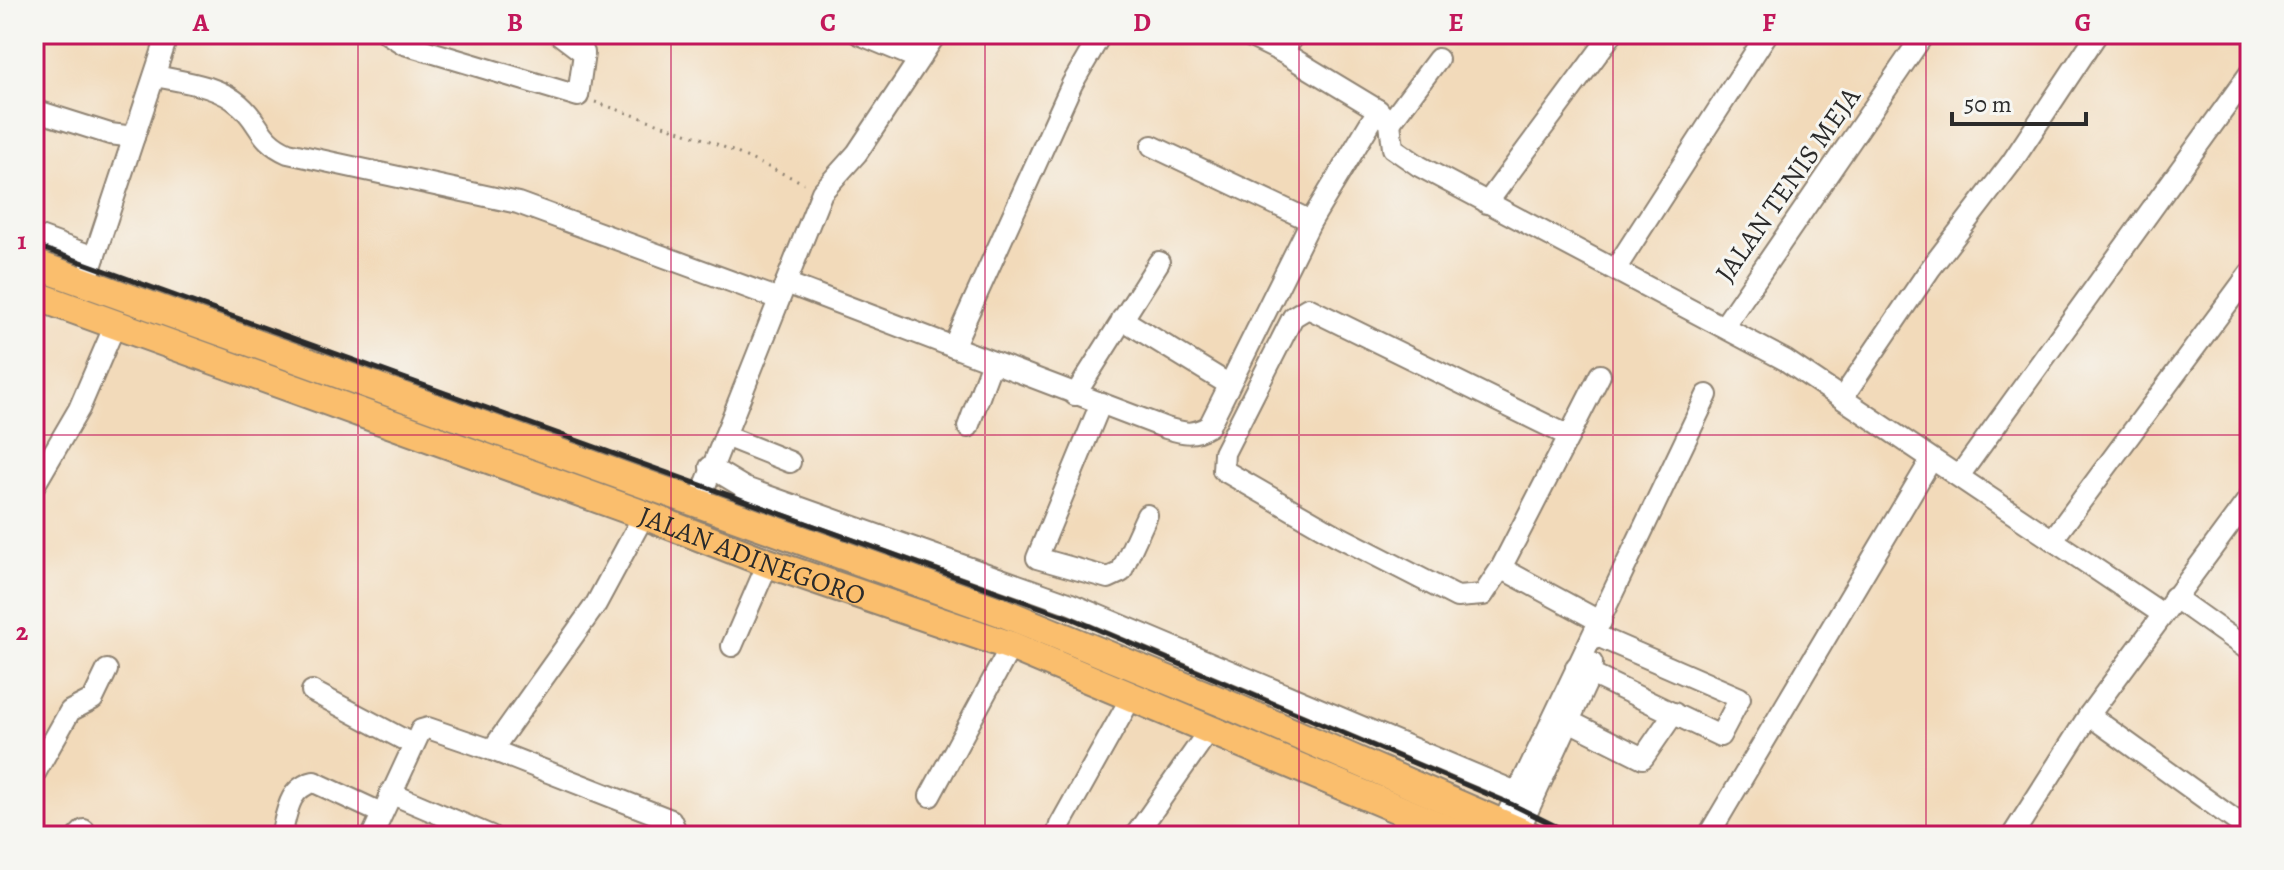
<svg xmlns="http://www.w3.org/2000/svg" width="2284" height="870" viewBox="0 0 2284 870" font-family="Alegreya,serif">
	<rect width="100%" height="100%" fill="#f6f6f2"/>
	<filter id="ink" filterUnits="userSpaceOnUse"><feTurbulence type="fractalNoise" baseFrequency=".0125" numOctaves="2"/><feDisplacementMap in="SourceGraphic" scale="16" xChannelSelector="R" yChannelSelector="G"/><feConvolveMatrix kernelMatrix="1 2 1 2 8 2 1 2 1" color-interpolation-filters="sRGB"/></filter>
	<filter id="wash" filterUnits="userSpaceOnUse"><feTurbulence type="fractalNoise" baseFrequency=".006" numOctaves="4" result="noise"/><feDisplacementMap in="SourceGraphic" scale="32" xChannelSelector="R" yChannelSelector="G"/><feGaussianBlur stdDeviation="1.8" result="paint"/><feColorMatrix in="noise" values="0 0 0 0 0 0 0 0 0 0 0 0 0 0 0 0 0 1.4 0 .05"/><feComposite in="paint" operator="in"/></filter>
	<g filter="url(#wash)">
		<rect width="100%" height="100%" fill="#f2daba"/>
	</g>
	<g filter="url(#ink)">
		<g fill="none" stroke-linecap="round" stroke-linejoin="round">
			<defs>
				<g id="minor">
					<polyline points="388,34 404,44 578,96 584,53 559,34"/>
					<polyline points="859,34 919,59"/>
					<polyline points="1282,52 1296,34"/>
					<path d="M 156,76 C 183,82 218,85 240,105 C 261,123 258,140 288,153 L 518,203 L 779,299"/>
					<polyline points="34,110 110,134 134,137"/>
					<polyline points="1378,110 1390,123 1393,148 1419,166 1785,360 2161,613"/>
					<polyline points="1390,123 1438,59"/>
					<polyline points="1152,146 1311,221"/>
					<polyline points="1487,203 1612,34"/>
					<polyline points="34,235 94,257"/>
					<polyline points="1616,268 1767,34"/>
					<polyline points="86,282 168,34"/>
					<path d="M 786,283 L 1166,428 C 1183,433 1193,436 1209,426 L 1311,221 L 1378,110 L 1282,52 L 1245,34"/>
					<polygon points="1308,308 1569,436 1501,568 1483,595 1457,597 1336,535 1223,470 1224,453 1293,317"/>
					<polyline points="1122,319 1228,384"/>
					<polyline points="1724,326 1924,34"/>
					<polyline points="953,347 1072,84 1101,34"/>
					<polyline points="1075,395 1159,262"/>
					<polyline points="1843,397 1930,269 2012,162 2097,34"/>
					<polyline points="1101,403 1037,558 1108,578 1121,572 1147,515"/>
					<polyline points="968,427 992,362"/>
					<polyline points="725,436 790,462"/>
					<polyline points="1569,436 1600,375"/>
					<polyline points="710,467 745,488 1071,604 1516,792"/>
					<polyline points="1959,476 2250,73"/>
					<polyline points="34,486 79,409 115,325"/>
					<polyline points="699,501 822,192 857,153 936,34"/>
					<polyline points="644,515 596,604 492,750 671,820 678,836"/>
					<polyline points="2053,539 2250,273"/>
					<polyline points="1501,568 1601,622"/>
					<polyline points="2174,597 2250,651"/>
					<polyline points="732,646 768,563"/>
					<polyline points="1576,667 1720,736 1740,698 1595,635"/>
					<polyline points="312,691 412,744"/>
					<polyline points="2089,715 2250,831"/>
					<polyline points="1569,721 1643,758 1674,713"/>
					<polyline points="34,775 70,711 93,699 107,670"/>
					<polyline points="390,793 491,836"/>
					<polyline points="930,796 1011,646"/>
					<polyline points="1503,823 1707,395"/>
					<polyline points="1519,830 1591,673 1592,663"/>
					<polyline points="78,836 84,830"/>
					<path d="M 281,836 C 287,813 288,788 314,782 L 381,813"/>
					<polyline points="372,836 421,730 428,728 492,750"/>
					<polyline points="1057,836 1060,825 1132,696"/>
					<polyline points="1135,836 1210,729"/>
					<polyline points="1708,836 1931,460"/>
					<polyline points="2012,836 2089,715 2250,497"/>
				</g>
				<g id="highway">
					<polyline points="34,264 1004,613 1224,703 1530,836"/>
					<path id="s1" d="M 34,295 L 644,515 L 768,563 L 1011,646 L 1462,836"/>
				</g>
			</defs>
			<!-- minor casing -->
			<use href="#minor" stroke="#8e8272" stroke-width="24"/>
			<!-- highway casing -->
			<use href="#highway" stroke="#8e8272" stroke-width="32"/>
			<!-- path -->
			<polyline stroke="#8e8272" stroke-width="3" stroke-dasharray="2 6" stroke-linecap="butt" points="595,102 710,141 804,183"/>
			<!-- minor -->
			<use href="#minor" stroke="#fff" stroke-width="20"/>
			<!-- highway -->
			<use href="#highway" stroke="#fabe6d" stroke-width="28"/>
			<!-- rail -->
			<polyline stroke="#2b2b2b" stroke-width="5" points="34,245 1073,619 1511,804 1576,836"/>
		</g>
	</g>
	<!-- grid -->
	<path fill="none" stroke="#c2185b" stroke-width="2" stroke-opacity="0.55" d="M 358,34 L 358,836M 671,34 L 671,836M 985,34 L 985,836M 1299,34 L 1299,836M 1613,34 L 1613,836M 1926,34 L 1926,836M 34,435 L 2250,435"/>
	<g text-anchor="middle" stroke-width="6" stroke-linejoin="round" paint-order="stroke">
		<!-- street labels -->
		<g font-size="28" fill="#2b2b2b" stroke="#f6f6f2">
			<text transform="translate(1787 184) rotate(-55)" y="10">JALAN TENIS MEJA</text>
			<text dy="10" stroke="none"><textPath href="#s1" startOffset="764">JALAN ADINEGORO</textPath></text>
		</g>
	</g>
	<!-- margin -->
	<rect width="2284" height="870" fill="none" stroke="#f6f6f2" stroke-width="88"/>
	<!-- scale -->
	<path d="M1952 112v12h134v-12" fill="none" stroke="#2b2b2b" stroke-width="4"/>
	<text x="1964" y="112" font-size="24" fill="#2b2b2b" stroke="#f6f6f2" stroke-width="6" paint-order="stroke">50 m</text>
	<rect x="44" y="44" width="2196" height="782" fill="none" stroke="#c2185b" stroke-width="3"/>
	<g font-size="26" text-anchor="middle" font-weight="bold" fill="#c2185b">
		<text x="201" y="31">A</text>
		<text x="515" y="31">B</text>
		<text x="828" y="31">C</text>
		<text x="1142" y="31">D</text>
		<text x="1456" y="31">E</text>
		<text x="1769" y="31">F</text>
		<text x="2083" y="31">G</text>
		<text x="22" y="249">1</text>
		<text x="22" y="640">2</text>
	</g>
</svg>
